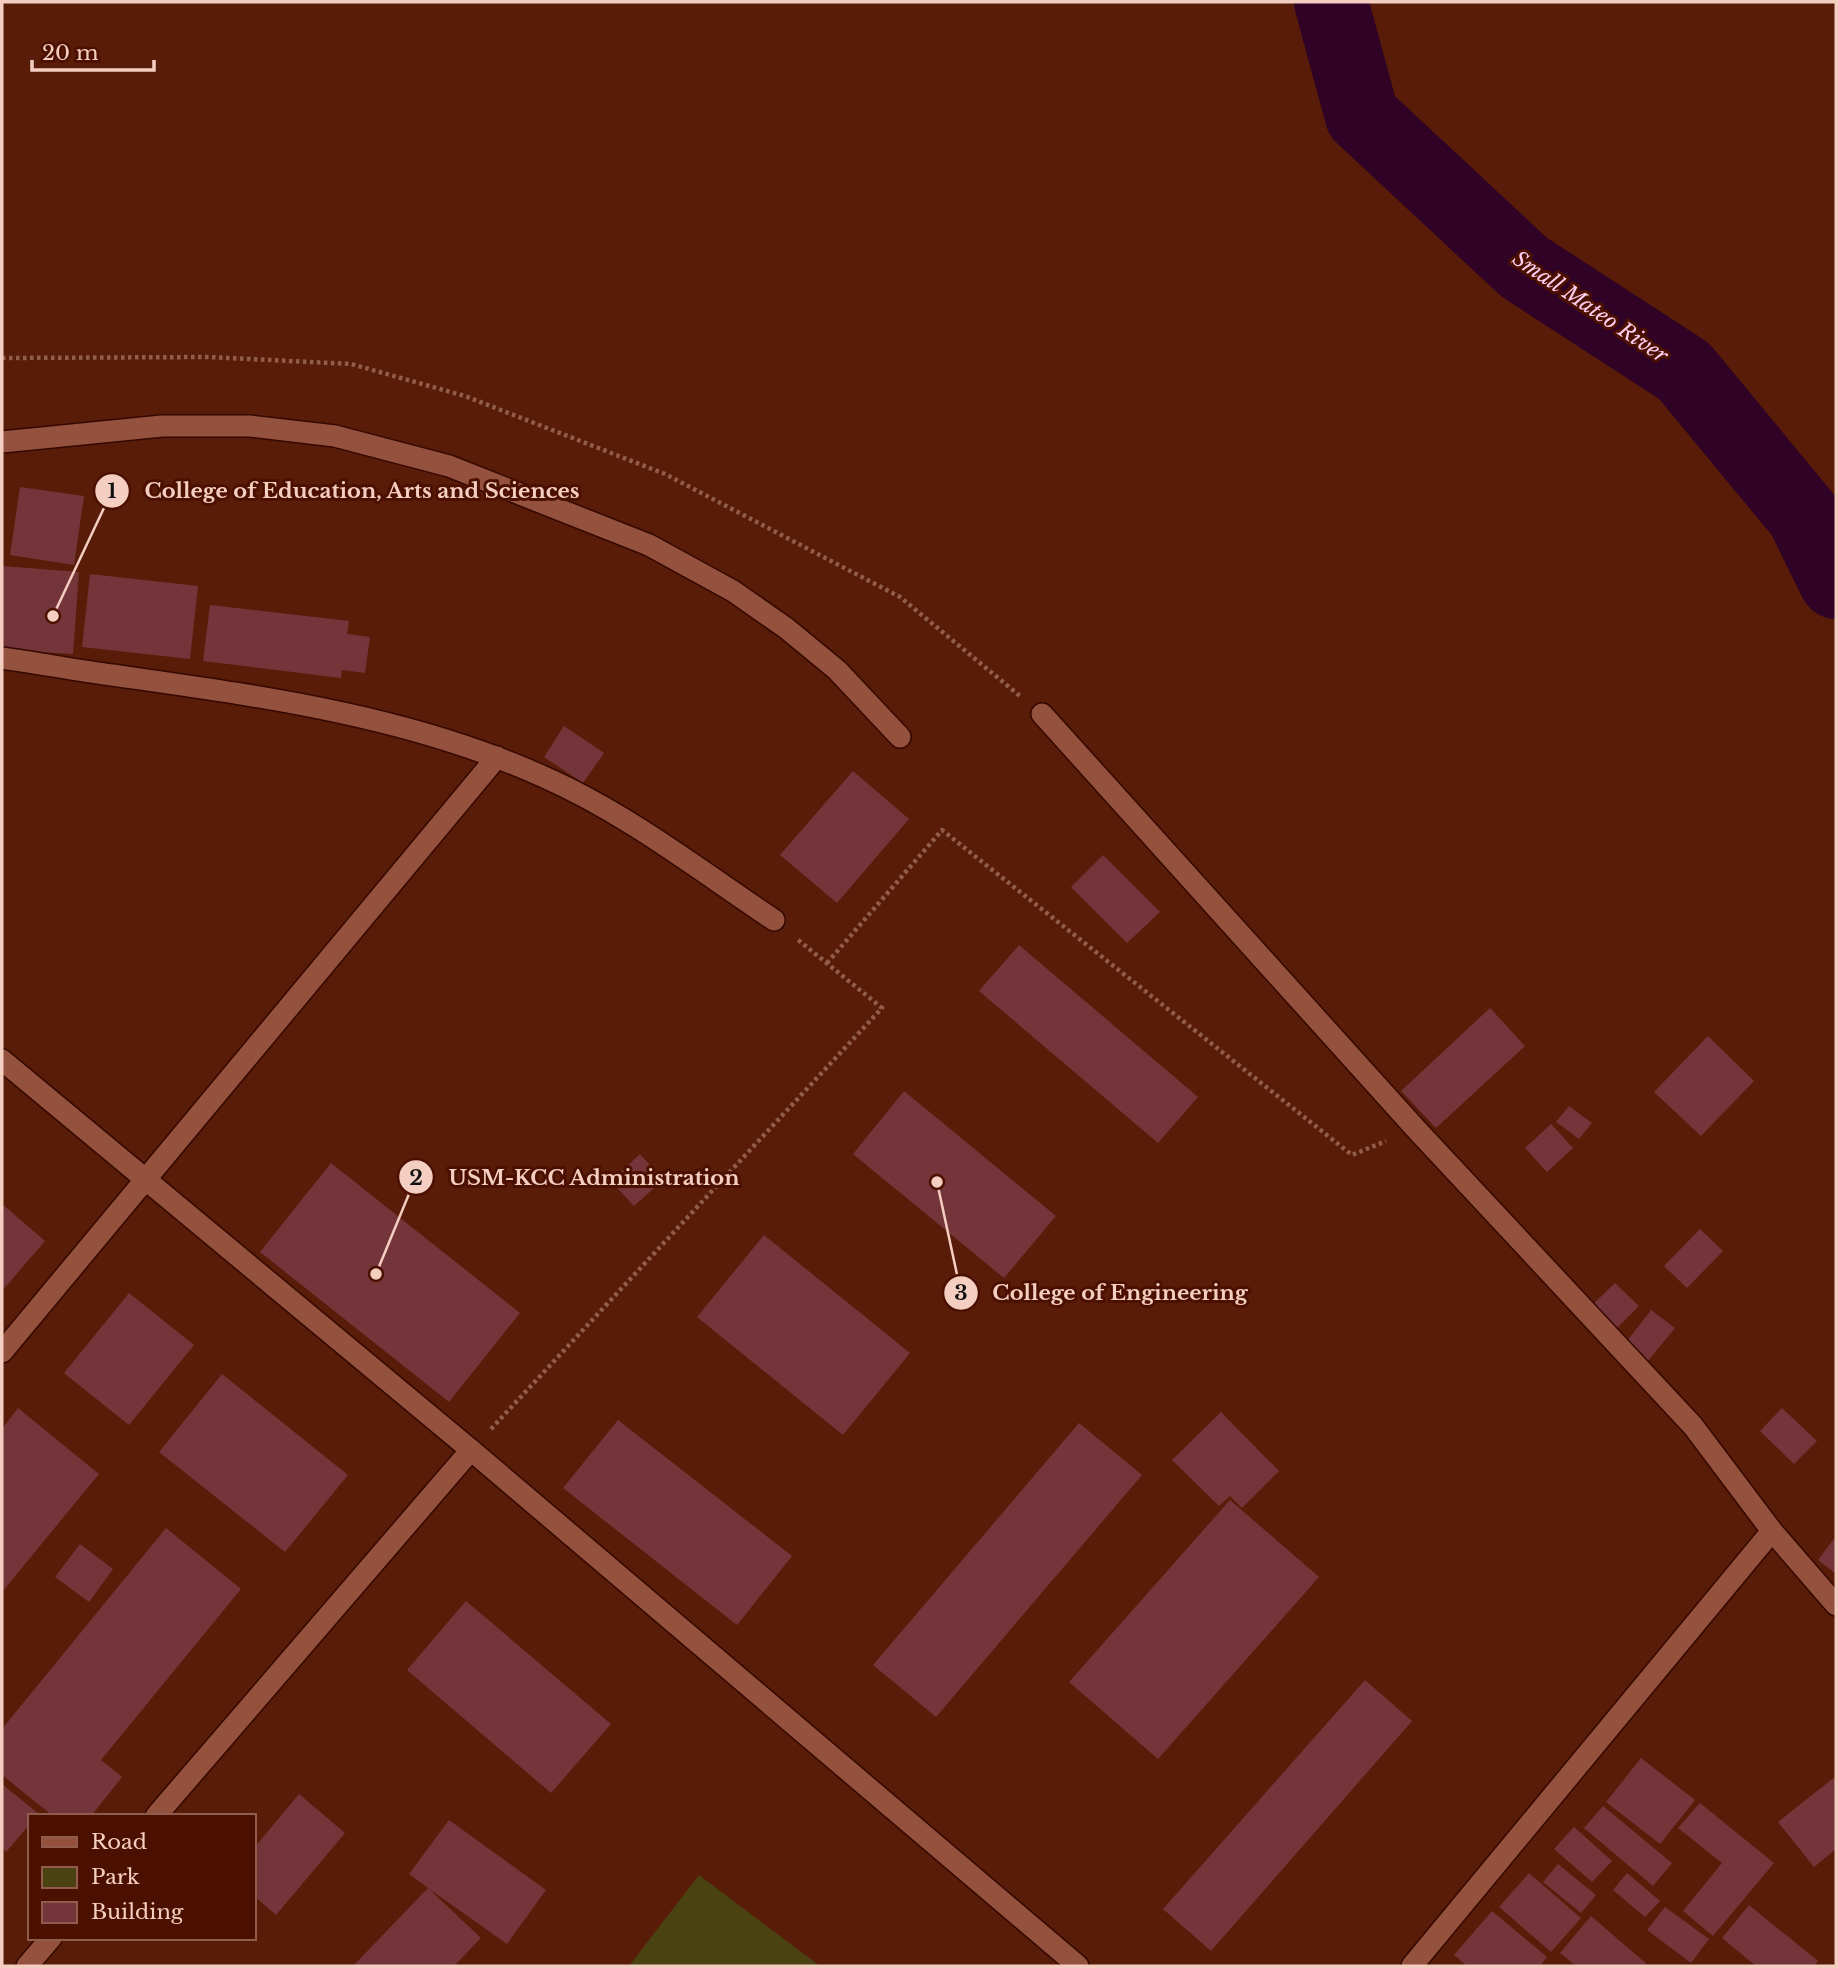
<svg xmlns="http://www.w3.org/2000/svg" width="1838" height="1968" viewBox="0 0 1838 1968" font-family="'Libre Baskerville',serif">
	<rect width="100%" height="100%" fill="#581c08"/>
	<!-- green -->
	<polygon fill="#4b4212" points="699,1875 820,1966 629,1966"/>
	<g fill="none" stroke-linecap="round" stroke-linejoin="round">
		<!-- river -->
		<polyline stroke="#2f0226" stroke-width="74" points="1331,2 1362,116 1524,267 1684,371 1803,515 1836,582"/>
	</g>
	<!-- building -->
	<g fill="#73353a">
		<polygon points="20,487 84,496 74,565 10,555"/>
		<polygon points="2,566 79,572 73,654 2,650"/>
		<polygon points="90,574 198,586 190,659 82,647"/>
		<polygon points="210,605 349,621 347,634 370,637 365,673 342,670 341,678 203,661"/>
		<polygon points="564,726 604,753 583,783 544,757"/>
		<polygon points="853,771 909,819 837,903 780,855"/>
		<polygon points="1103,855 1160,912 1127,943 1071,887"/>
		<polygon points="1019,945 1198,1097 1158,1143 979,991"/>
		<polygon points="1490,1008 1525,1046 1436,1128 1401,1091"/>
		<polygon points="1708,1036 1754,1081 1701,1136 1654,1092"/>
		<polygon points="904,1091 1056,1216 1004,1278 853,1154"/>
		<polygon points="1569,1106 1592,1123 1579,1139 1556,1122"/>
		<polygon points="1551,1124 1573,1148 1547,1172 1525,1148"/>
		<polygon points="640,1154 663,1180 634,1206 611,1181"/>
		<polygon points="331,1163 520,1313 449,1402 260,1252"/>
		<polygon points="2,1204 45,1241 2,1291"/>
		<polygon points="1700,1229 1723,1251 1687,1288 1664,1266"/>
		<polygon points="764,1235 910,1353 843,1435 697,1317"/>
		<polygon points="1615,1283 1639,1306 1613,1332 1589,1308"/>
		<polygon points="129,1293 194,1345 129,1425 64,1373"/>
		<polygon points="1651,1310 1675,1328 1647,1362 1624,1345"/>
		<polygon points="222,1374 348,1475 285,1552 159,1452"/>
		<polygon points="18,1408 99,1474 2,1592 2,1429"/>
		<polygon points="1782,1408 1817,1441 1794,1464 1760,1431"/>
		<polygon points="1221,1412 1279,1471 1242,1508 1230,1496 1219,1506 1172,1460"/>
		<polygon points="618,1420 792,1556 737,1625 563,1488"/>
		<polygon points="1079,1423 1142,1475 936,1717 873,1665"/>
		<polygon points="1230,1500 1319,1577 1158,1759 1069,1682"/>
		<polygon points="166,1528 241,1589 101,1760 122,1777 91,1816 53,1816 2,1775 2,1729"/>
		<polygon points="1836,1536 1836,1574 1818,1560"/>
		<polygon points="80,1544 113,1569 89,1602 55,1577"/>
		<polygon points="466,1601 611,1724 551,1793 407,1670"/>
		<polygon points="1365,1680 1412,1721 1211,1951 1163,1909"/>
		<polygon points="1641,1758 1695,1800 1660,1844 1606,1802"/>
		<polygon points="1836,1776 1836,1849 1814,1867 1778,1822"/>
		<polygon points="2,1784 39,1814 30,1816 30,1824 6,1852 2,1848"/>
		<polygon points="299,1794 345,1833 276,1915 254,1896 254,1848"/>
		<polygon points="1700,1803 1774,1863 1713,1936 1683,1911 1722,1863 1678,1828"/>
		<polygon points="1603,1806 1672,1863 1653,1886 1584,1828"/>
		<polygon points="449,1820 546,1890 507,1944 428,1888 481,1938 454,1966 353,1966 428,1888 409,1874"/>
		<polygon points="1574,1827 1612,1861 1592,1882 1554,1849"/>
		<polygon points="1558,1864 1596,1895 1581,1913 1543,1882"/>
		<polygon points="1529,1873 1581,1918 1551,1952 1499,1907"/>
		<polygon points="1627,1873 1660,1901 1645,1917 1613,1890"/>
		<polygon points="1749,1905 1818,1961 1814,1966 1756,1966 1722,1938"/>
		<polygon points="1665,1907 1709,1939 1691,1963 1647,1930"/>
		<polygon points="1492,1911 1547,1957 1540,1966 1467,1966 1454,1955"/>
		<polygon points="1591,1916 1649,1966 1576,1966 1560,1953"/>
	</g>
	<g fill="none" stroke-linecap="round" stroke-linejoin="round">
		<defs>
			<g id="minor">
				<polyline points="2,442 162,426 250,426 335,436 449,466 649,545 733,591 786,628 837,670 900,737"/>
				<path d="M 2,658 C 38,663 75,670 112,675 C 259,696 407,715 544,777 C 626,813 699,870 774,920"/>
				<polyline points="1042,714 1416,1129 1693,1426 1772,1531 1836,1605"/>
				<polyline points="2,1060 471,1450 1078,1966"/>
				<polyline points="2,1352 497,757"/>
				<polyline points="156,1816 471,1450"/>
				<polyline points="27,1966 51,1938"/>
				<polyline points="1412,1966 1772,1531"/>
			</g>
		</defs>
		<!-- minor casing -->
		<use href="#minor" stroke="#350800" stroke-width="24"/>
		<!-- path -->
		<g stroke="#925e4c" stroke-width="4.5" stroke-dasharray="3.5 3.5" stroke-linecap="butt">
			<polyline points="2,358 208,357 351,364 465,396 665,474 900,597 1020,696"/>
			<polyline points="827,963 942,830 1352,1155 1386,1141"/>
			<polyline points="491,1429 882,1008 797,939"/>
		</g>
		<!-- minor -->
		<use href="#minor" stroke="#94513e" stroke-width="21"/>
	</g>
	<g text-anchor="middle" stroke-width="6" stroke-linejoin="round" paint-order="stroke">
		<!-- water labels -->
		<g font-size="21" font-style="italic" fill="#ffcef0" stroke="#4c1000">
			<text transform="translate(1590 307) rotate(34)" y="7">Small Mateo River</text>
		</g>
	</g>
	<!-- callouts -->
	<path fill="none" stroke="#f5cec2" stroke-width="2.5" d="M53 616L112 491M376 1274L416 1177M937 1182L961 1293"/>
	<g fill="#f5cec2" stroke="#4c1000" stroke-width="2.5">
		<circle cx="53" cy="616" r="7"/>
		<circle cx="376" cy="1274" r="7"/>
		<circle cx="937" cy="1182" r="7"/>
		<circle cx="112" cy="491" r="18"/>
		<circle cx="416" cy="1177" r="18"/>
		<circle cx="961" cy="1293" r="18"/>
	</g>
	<g font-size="21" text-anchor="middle" font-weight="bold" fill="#111">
		<text x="112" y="498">1</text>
		<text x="416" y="1185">2</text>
		<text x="961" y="1300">3</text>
	</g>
	<g font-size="21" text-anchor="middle" font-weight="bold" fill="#f5cec2" stroke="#4c1000" stroke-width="6" stroke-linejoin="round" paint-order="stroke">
		<text x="362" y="498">College of Education, Arts and Sciences</text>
		<text x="594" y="1185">USM-KCC Administration</text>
		<text x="1120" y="1300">College of Engineering</text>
	</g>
	<!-- border -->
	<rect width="1838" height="1968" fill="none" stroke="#f5cec2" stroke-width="7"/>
	<!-- legend -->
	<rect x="28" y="1814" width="228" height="126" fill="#4c1000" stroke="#905c4e" stroke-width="2"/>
	<rect x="42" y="1837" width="35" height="10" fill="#94513e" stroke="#905c4e" stroke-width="2"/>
	<text x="91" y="1849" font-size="21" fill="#f5cec2">Road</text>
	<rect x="42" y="1867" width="35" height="21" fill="#4b4212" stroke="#905c4e" stroke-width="2"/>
	<text x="91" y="1884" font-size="21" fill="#f5cec2">Park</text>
	<rect x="42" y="1902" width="35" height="21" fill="#73353a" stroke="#905c4e" stroke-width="2"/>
	<text x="91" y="1919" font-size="21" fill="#f5cec2">Building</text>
	<!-- scale -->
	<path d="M32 60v10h122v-10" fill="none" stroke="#f5cec2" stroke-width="3.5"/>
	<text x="42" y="60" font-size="21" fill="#f5cec2" stroke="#4c1000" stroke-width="5" paint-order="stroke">20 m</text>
</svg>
